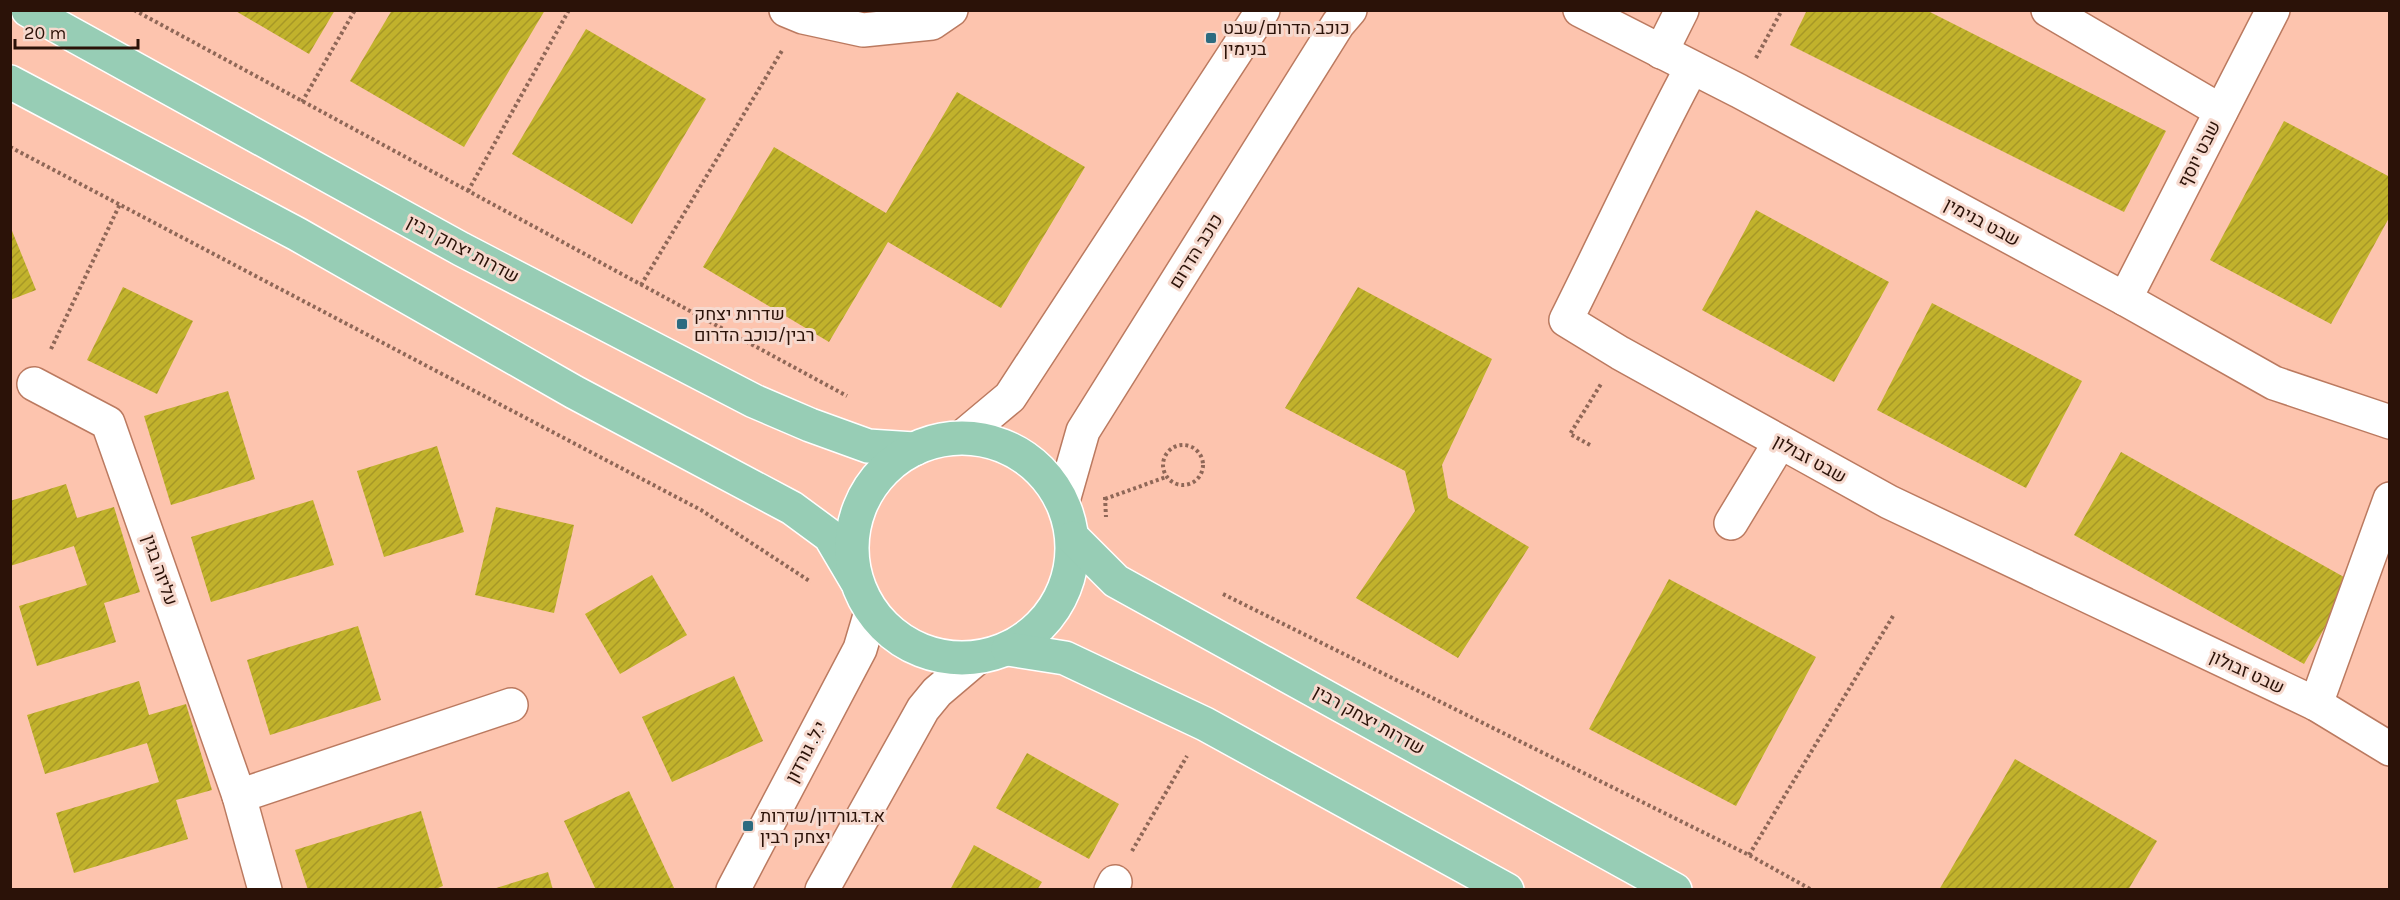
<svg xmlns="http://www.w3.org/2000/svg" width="2400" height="900" viewBox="0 0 2400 900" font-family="Karla,Heebo,sans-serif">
	<defs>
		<pattern id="building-hatch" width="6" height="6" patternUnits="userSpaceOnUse" patternTransform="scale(1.5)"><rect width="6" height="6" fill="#c1b22c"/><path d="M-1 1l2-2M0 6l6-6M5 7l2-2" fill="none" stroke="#a69826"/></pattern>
	</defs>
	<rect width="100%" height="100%" fill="#fdc4ae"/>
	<!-- building -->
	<g fill="url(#building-hatch)">
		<polygon points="234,10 335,10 309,54"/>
		<polygon points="392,10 545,10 464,147 350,81"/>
		<polygon points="1807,10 1926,10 2166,131 2124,212 1790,45"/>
		<polygon points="586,29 706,99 632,224 512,154"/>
		<polygon points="957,92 1085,167 1001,308 888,242 829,342 703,267 774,147 886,213"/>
		<polygon points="2284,121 2390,177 2390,216 2331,324 2210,260"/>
		<polygon points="1756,210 1889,282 1834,382 1702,310"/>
		<polygon points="10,226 36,290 10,300"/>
		<polygon points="123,287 193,321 157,394 87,360"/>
		<polygon points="1358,287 1492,359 1442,465 1448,498 1529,547 1458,658 1356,598 1415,511 1405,471 1285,408"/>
		<polygon points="1932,303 2082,381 2026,488 1877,410"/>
		<polygon points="228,391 255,479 171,505 144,416"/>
		<polygon points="437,446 464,532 384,557 357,471"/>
		<polygon points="2121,452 2351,581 2304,664 2074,535"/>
		<polygon points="66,484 77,518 114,507 140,592 104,603 116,642 37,666 19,606 87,585 74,546 10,566 10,501"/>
		<polygon points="313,500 334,565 211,602 191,537"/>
		<polygon points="496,507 574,525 554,613 475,595"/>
		<polygon points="652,575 687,635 620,674 585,614"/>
		<polygon points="1669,579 1816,657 1736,806 1589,729"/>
		<polygon points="358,626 381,700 270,735 247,660"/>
		<polygon points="734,676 763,741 672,782 642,717"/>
		<polygon points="139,681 149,715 186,704 212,790 176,800 188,839 74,873 56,813 159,782 147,743 45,774 27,715"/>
		<polygon points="1027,753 1119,804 1089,859 996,808"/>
		<polygon points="2015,759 2157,841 2128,890 1939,890"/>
		<polygon points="629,791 675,890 596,890 564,821"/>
		<polygon points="421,811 443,886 433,890 308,890 295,850"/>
		<polygon points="974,845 1042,882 1037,890 950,890"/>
		<polygon points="548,872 553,890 493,890 493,889"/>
	</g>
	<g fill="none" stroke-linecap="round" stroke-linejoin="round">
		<defs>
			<g id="minor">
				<polyline points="786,10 803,17 863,30 932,23 951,10"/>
				<polyline points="1580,10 1739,91 2125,299 2274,383 2390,422"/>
				<polyline points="2048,10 2221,111"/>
				<polyline points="1661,52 1682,10"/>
				<path d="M 1691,69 C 1647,151 1608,236 1566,320 L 1620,353 L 1889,502 L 2316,704 L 2390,749"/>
				<polyline points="2125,299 2273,10"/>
				<polyline points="34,384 108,423 239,796 265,890"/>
				<polyline points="961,438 1010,397 1263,10"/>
				<polyline points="1063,501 1083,431 1338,24 1350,10"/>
				<polyline points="1731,523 1780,442"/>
				<polyline points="2316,704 2390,499"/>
				<polyline points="239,796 511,705"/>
				<polyline points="733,890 860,649 871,612"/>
				<polyline points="822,890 923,709 937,692 977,658"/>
				<polyline points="1111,890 1115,882"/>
			</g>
			<g id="major">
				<polyline points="28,10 461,249 754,401 810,425 868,446 914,449"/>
				<polyline points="10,82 297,234 574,392 792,508 830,536 856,580"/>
				<circle cx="962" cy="548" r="110"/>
				<polyline points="1073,538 1116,581 1675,890"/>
				<polyline points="1008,649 1065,658 1205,724 1507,890"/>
			</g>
		</defs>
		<!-- minor casing -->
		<use href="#minor" stroke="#bb7a60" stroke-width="36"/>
		<!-- major casing -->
		<use href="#major" stroke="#fff" stroke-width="36"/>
		<!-- path -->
		<g stroke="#8f6757" stroke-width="4" stroke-dasharray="3 3" stroke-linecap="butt">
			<polyline points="134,10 847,396"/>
			<polyline points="1756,58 1782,10"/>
			<polyline points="302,102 355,10"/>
			<polyline points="10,147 701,510 811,582"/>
			<polyline points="468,191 569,10"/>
			<polyline points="641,285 783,49"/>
			<polyline points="51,349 120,204"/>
			<circle cx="1183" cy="465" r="20"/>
			<polyline points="1590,445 1570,434 1601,384"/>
			<polyline points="1105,497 1106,517"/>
			<polyline points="1105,499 1166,477"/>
			<polyline points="1223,594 1749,855 1812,890"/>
			<polyline points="1132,851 1187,756"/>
			<polyline points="1749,855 1893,616"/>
		</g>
		<!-- minor -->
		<use href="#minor" stroke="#fff" stroke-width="33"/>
		<!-- major -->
		<use href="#major" stroke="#97cdb5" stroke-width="33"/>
	</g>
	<!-- markers -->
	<g fill="#2c6b80" stroke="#f6d9ce" stroke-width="2">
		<rect x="1205" y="32" width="12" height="12" rx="3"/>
		<rect x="676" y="318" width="12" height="12" rx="3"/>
		<rect x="742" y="820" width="12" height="12" rx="3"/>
	</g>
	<g text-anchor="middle" stroke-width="6" stroke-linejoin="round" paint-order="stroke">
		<!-- poi labels -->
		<g font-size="18" fill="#2b1208" stroke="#f6d9ce" text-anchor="start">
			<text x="1223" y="34">כוכב הדרום/שבט<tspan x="1223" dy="21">בנימין</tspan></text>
			<text x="694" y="320">שדרות יצחק<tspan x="694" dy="21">רבין/כוכב הדרום</tspan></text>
			<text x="760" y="822">א.ד.גורדון/שדרות<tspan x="760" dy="21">יצחק רבין</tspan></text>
		</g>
		<!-- street labels -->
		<g font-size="18" fill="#2b1208" stroke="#f6d9ce">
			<text transform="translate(2199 154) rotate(-63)" y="6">שבט יוסף</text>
			<text transform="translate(1982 222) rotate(28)" y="6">שבט בנימין</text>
			<text transform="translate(463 249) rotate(28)" y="6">שדרות יצחק רבין</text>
			<text transform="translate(1196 251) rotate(-58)" y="6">כוכב הדרום</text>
			<text transform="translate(1810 459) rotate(29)" y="6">שבט זבולון</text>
			<text transform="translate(160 570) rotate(71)" y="6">עליזה בגין</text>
			<text transform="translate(2247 672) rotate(25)" y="6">שבט זבולון</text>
			<text transform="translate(1369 720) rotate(29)" y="6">שדרות יצחק רבין</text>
			<text transform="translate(806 752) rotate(-62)" y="6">י.ל. גורדון</text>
		</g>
	</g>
	<!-- border -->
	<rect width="2400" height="900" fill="none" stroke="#2b1208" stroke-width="24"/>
	<!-- scale -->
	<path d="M15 39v9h123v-9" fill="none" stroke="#2b1208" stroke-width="3"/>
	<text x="24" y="39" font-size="18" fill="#2b1208" stroke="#f6d9ce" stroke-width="4.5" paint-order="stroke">20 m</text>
</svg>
